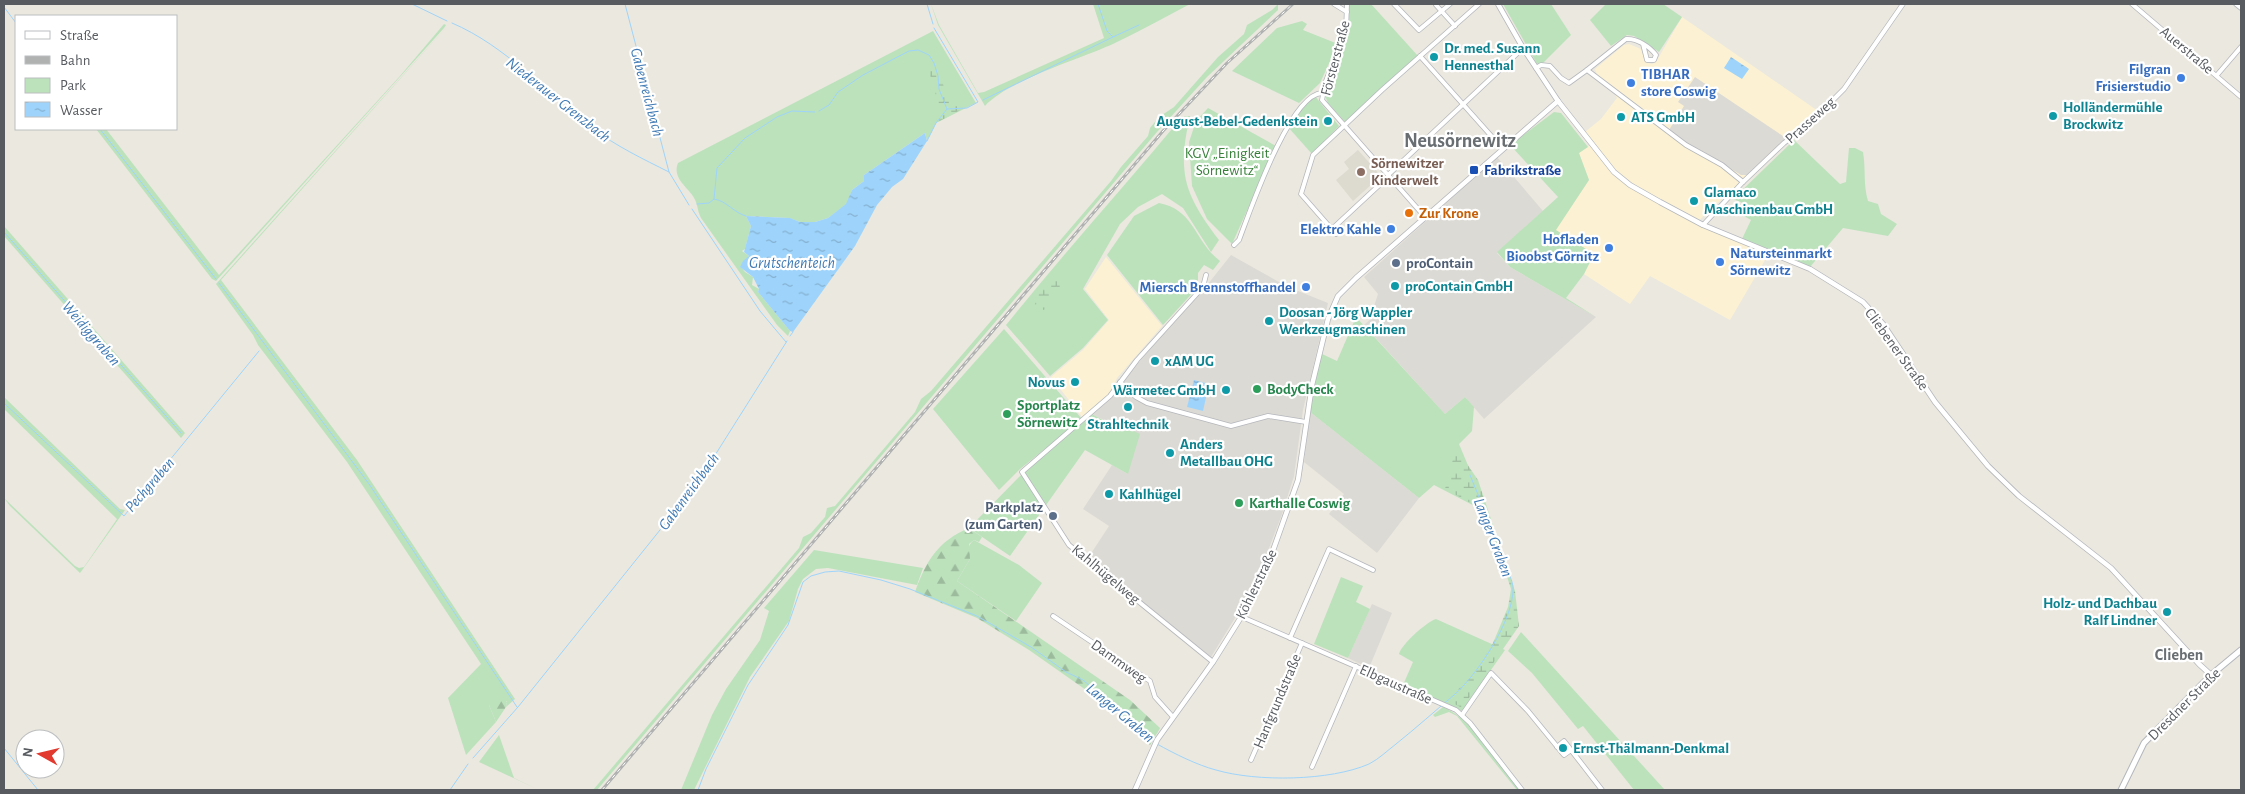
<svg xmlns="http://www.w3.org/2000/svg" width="2245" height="794" viewBox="0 0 2245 794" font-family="'Alegreya Sans',sans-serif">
	<defs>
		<pattern id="forest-firs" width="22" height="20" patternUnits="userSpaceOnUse" patternTransform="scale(1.25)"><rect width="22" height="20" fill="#bce2bc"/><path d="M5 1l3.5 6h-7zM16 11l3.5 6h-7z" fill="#9cba9c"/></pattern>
		<pattern id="wetland-marsh" width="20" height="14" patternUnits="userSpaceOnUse" patternTransform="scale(1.25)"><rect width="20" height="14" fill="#bce2bc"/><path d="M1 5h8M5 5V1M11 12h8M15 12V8" fill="none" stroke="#9cba9c"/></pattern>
		<pattern id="water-ripples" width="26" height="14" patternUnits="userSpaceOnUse" patternTransform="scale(1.25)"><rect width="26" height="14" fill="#9ed4fb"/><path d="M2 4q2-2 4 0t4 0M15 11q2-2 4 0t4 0" fill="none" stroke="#84afcf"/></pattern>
	</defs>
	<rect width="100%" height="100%" fill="#ebe8df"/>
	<!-- commercial -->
	<g fill="#fcf2d3">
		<polygon points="1682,17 1818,111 1696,223 1768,255 1730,320 1650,276 1630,304 1584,274 1594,254 1555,230 1589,180 1579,153 1593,143 1585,132 1601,119 1617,98 1610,85 1597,75 1595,69 1624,45 1629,44 1641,49 1645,62 1652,64 1656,62"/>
		<polygon points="1106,257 1162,326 1117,378 1110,393 1082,417 1051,377 1083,350 1109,320 1085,289"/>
	</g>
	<!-- industrial -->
	<g fill="#dcdad4">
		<polygon points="1695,77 1786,138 1747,175 1741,175 1720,162 1697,148 1695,149 1669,130 1684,106 1678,102"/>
		<polygon points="1497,157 1543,211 1497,253 1510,267 1596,317 1484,419 1465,397 1445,414 1364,325 1375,315 1373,309 1378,294 1364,277"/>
		<polygon points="1231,255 1288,287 1328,303 1303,410 1294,476 1281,517 1254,587 1211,657 1088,558 1109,526 1083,509 1112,465 1128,474 1119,428 1092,414 1119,386 1166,330 1200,294"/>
		<polygon points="1310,412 1419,498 1377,553 1329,514 1344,494 1304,462"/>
		<polygon points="1372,604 1392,613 1369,668 1348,658"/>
	</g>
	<!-- education -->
	<polygon fill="#dddad0" points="1358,150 1381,176 1353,201 1336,180 1349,169 1344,162"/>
	<!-- green -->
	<g fill="#bce2bc">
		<path d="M 931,4 L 939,25 L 978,93 L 984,92 L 1104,38 L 1093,4 L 1190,4 C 1165,17 1140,31 1115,43 C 1081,59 1010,79 985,106 L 938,25 Z"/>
		<polygon points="1278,4 1278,10 1207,77 1157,132 597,790 593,790 799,548 803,537 811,533 825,517 827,508 835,506 915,412 921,399 931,391 1111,181 1121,167 1148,136 1150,128 1159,117 1174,107 1218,57 1244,34 1247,25 1272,10"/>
		<polygon points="1349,4 1371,4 1418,56 1345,122 1328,103 1325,96 1346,38 1349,21"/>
		<polygon points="1503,4 1551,4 1571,35 1542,64 1537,64"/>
		<polygon points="1606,4 1663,4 1682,17 1659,52 1634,36 1627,35 1611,46 1590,20"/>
		<polygon points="1302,21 1307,24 1303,30 1338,44 1320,83 1299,103 1232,71 1277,28"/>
		<polygon points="444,24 446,25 444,28 216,281 212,279 96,129 106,129 219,275 400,76"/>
		<polygon points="449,24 221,280 357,460 515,699 506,707 507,701 489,705 496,722 466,755 448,698 481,664 347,462 258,345 253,335 216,284"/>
		<path d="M 933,31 L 976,103 L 936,123 L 927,141 L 925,133 L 864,175 L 864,181 L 852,190 L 847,204 L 828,218 L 815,222 L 800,222 L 789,218 L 746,216 L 751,226 L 745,249 L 742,251 L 749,256 L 741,267 L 745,272 L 753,277 L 752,285 L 759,289 L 758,292 L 790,331 L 788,336 L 777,325 L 701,218 C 698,212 698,208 696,202 C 692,189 671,180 678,163 Z"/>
		<polygon points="1315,96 1339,126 1312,154 1288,127 1305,104"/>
		<polygon points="1208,108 1276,146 1232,244 1207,219 1192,186 1189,142 1196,121"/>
		<polygon points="1554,112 1561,113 1588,147 1579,153 1589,180 1556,230 1594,254 1584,274 1566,298 1596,317 1510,267 1497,252 1558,197 1510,145"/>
		<path d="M 1190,116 C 1177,173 1184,194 1219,240 L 1211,252 L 1183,208 L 1162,194 L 1138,207 L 1120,224 L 1083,289 L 1108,320 L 1083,348 L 1050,376 L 1006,325 C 1063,254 1124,187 1182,117 Z"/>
		<path d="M 1794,140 L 1840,184 L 1846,182 L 1849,148 L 1855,148 L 1863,152 C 1866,169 1863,184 1868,201 L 1878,204 L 1881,214 L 1897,224 L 1888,236 L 1843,228 L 1810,267 L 1742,239 L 1751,220 L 1744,216 L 1748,205 L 1733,199 Z"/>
		<path d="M 1159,203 C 1195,210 1194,241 1220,261 L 1213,270 L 1204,265 L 1198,273 L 1198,287 L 1163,325 L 1107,255 L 1134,216 Z"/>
		<polygon points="4,226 185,433 181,438 4,236"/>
		<polygon points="1356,317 1445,414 1465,397 1474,407 1472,431 1459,444 1488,513 1434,485 1419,498 1310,412 1317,368 1322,354 1337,361"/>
		<polygon points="1004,329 1082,419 1020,469 999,490 933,409"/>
		<polygon points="4,397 120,509 125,510 83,569 80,573 10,506 4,498 75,566 79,568 84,567 117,519 4,409"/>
		<polygon points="1092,414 1117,428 1121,425 1140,434 1128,474 1085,450 1010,556 969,528 1019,477"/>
		<path d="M 974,540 L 1019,565 L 1042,583 L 1016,621 L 957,581 L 970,559 C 968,550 967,546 974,540 Z"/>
		<polygon points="814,550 923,568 917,585 828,568 816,569 803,579 798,589 789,621 750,677 694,790 681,790 712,715 726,689 760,640 769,611 764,608"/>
		<polygon points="1341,577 1363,586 1356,602 1370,609 1348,658 1314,644"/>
		<path d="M 1436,619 L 1505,650 L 1462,711 L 1403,685 L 1413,662 L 1399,654 C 1401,645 1426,622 1436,619 Z"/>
		<polygon points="1521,632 1665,790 1634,790 1583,726 1578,729 1532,673 1508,651"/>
		<path d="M 1443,707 C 1474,720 1499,764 1520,790 L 1517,790 L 1457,716 L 1449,712 L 1435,717 L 1433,715 Z"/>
		<polygon points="499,735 514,778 539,790 479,762"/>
	</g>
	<!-- forest -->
	<g fill="url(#forest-firs)">
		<path d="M 969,528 L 982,537 L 979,542 L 974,540 L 969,544 L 970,559 L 957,581 L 1130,700 L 1160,728 L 1150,745 L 1123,716 L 1029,650 L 977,618 L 915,592 C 926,561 938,541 969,528 Z"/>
		<polygon points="498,691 507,702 506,707 496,722 489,705 494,692"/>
	</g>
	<!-- wetland -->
	<g fill="url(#wetland-marsh)">
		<polygon points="934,63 939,71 947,97 964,108 936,123 938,103 929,71"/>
		<path d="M 1056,280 L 1060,286 L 1046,309 L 1034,313 C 1034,298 1041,286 1056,280 Z"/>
		<polygon points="1456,448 1478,480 1515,591 1519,626 1462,708 1447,700 1472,676 1493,643 1508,607 1511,589 1491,528 1480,508 1445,489"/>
	</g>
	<!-- water -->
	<g fill="url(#water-ripples)">
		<polygon points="1731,57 1749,69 1742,79 1724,68"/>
		<polygon points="925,133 927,141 903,179 892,187 877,205 855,246 793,332 790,331 758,292 759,289 753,277 740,267 743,261 749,256 744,252 751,226 746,216 790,218 800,222 815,222 828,218 846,204 852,190 864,181 864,175"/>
		<polygon points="1194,380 1209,384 1203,411 1187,407"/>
	</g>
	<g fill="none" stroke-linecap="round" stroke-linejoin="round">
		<!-- stream -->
		<g stroke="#9ed4fb" stroke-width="1">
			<polyline points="412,4 447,21"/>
			<polyline points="625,4 669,172 689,205"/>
			<polyline points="927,4 933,24"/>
			<polyline points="1098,4 1107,31 1113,37 1139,25"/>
			<polyline points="4,7 16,23"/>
			<path d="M 452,23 C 506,46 547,93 592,128 C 616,146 643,159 669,172"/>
			<polyline points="983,100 1113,37"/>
			<polyline points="819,111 829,105 838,92 863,75 909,51 918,50 929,55 934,63 938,76 939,89 947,109"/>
			<polyline points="100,129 216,279"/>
			<polyline points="927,141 936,123 947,109 967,108 978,102 934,28"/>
			<polyline points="714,199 717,168 745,138 777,117 792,111 815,112"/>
			<path d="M 697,204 L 709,203 L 714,199 C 727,201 734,213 746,216"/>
			<polyline points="692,209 760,311 786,342"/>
			<polyline points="4,232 181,433"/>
			<polyline points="219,283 369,484 517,707"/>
			<polyline points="790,336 793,332"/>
			<polyline points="4,403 124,516 259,351"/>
			<path d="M 1157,744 C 1175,754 1197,765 1216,770 C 1257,782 1330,781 1369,764 C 1379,759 1388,750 1396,744 C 1416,728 1435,711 1454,695 C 1477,675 1514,620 1513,588 C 1513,581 1508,573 1506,566 C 1496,535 1482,505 1470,475"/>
			<polyline points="4,748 38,790"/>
			<polyline points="473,758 518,707 664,525 717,452 787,341"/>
			<polyline points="450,790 468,764"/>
			<polyline points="698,790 706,769 748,685 788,625 803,582 811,576 825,572 839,571 881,580 910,589 977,616 1031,647 1066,672 1083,680 1154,742"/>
		</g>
		<defs>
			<g id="minor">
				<polyline points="1334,4 1347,12"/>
				<polyline points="1347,4 1346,31 1326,81 1322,100 1425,217"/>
				<polyline points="1394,4 1419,30 1450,4"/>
				<polyline points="2132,4 2241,97"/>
				<polyline points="2236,4 2241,8"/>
				<polyline points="1436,5 1455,26"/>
				<path d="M 1643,44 L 1647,60 L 1654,60 L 1656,55 C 1650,47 1637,38 1626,39 L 1587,70 L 1686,145 L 1722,165 L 1743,182"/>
				<polyline points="1420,56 1502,148"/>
				<polyline points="1536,68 1541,65 1550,66 1561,78 1569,83 1587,70"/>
				<polyline points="2217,75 2241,47"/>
				<polyline points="1388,175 1523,48"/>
				<polyline points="1703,225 1743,182 1784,143 1809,124 1844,89 1903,4"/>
				<polyline points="1332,229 1389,176"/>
				<polyline points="1336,234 1301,194 1313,155 1382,90 1479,4"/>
				<path d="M 1234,245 L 1239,240 C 1250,211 1290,94 1322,93"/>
				<polyline points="1206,275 1203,287 1137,360 1110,396 1022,472 1069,545 1213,662"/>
				<polyline points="1120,382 1136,397 1147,403 1231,426 1268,416 1306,422"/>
				<polyline points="1053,616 1150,681 1155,697 1173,717"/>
				<polyline points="1242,617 1456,710 1470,723 1522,790"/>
				<polyline points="1290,638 1329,549 1373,570"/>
				<polyline points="1462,715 1491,673 1528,711 1564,755 1571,750 1602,790"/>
				<polyline points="1557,747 1564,741 1571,750"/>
				<polyline points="1251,760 1302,643"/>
				<polyline points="1312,767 1356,666"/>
			</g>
			<g id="tertiary">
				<polyline points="1498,4 1523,48 1558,101 1614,172 1630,185 1660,202 1703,225 1810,269 1863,302 1883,324 1935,402 1988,466 2019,496 2111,568 2199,664 2211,675"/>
				<polyline points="1135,790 1157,740 1213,662 1253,598 1265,573 1298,480 1312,385 1328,319 1338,296 1356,278 1558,101"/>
			</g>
			<polyline id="secondary" points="2121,790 2144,743 2211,675 2241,650"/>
		</defs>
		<!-- minor casing -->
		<use href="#minor" stroke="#b5b7bc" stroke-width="5.5"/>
		<!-- tertiary casing -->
		<use href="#tertiary" stroke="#b5b7bc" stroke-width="6"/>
		<!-- secondary casing -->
		<use href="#secondary" stroke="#b3b6bc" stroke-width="7"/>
		<!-- minor -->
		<use href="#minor" stroke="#fff" stroke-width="4"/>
		<!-- tertiary -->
		<use href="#tertiary" stroke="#fff" stroke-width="4.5"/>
		<!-- secondary -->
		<use href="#secondary" stroke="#fff" stroke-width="5"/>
		<defs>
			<polyline id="rail" points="602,790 1163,131 1227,63 1293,4"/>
		</defs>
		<!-- rail casing -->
		<use href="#rail" stroke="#b0b1b1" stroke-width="3"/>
		<!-- rail -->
		<use href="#rail" stroke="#fff" stroke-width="1" stroke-dasharray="4" stroke-linecap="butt"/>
	</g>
	<!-- markers -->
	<g fill="#0f9aa8" stroke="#fff" stroke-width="2">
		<circle cx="1434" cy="57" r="5"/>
		<circle cx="2053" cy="116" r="5"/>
		<circle cx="1621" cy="117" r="5"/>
		<circle cx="1328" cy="121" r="5"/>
		<circle cx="1694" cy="201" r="5"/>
		<circle cx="1395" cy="286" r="5"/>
		<circle cx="1269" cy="321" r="5"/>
		<circle cx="1155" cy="361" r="5"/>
		<circle cx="1075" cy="382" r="5"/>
		<circle cx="1226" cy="390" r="5"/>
		<circle cx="1128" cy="407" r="5"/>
		<circle cx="1170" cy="453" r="5"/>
		<circle cx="1109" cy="494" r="5"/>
		<circle cx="2167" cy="612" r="5"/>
		<circle cx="1563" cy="748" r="5"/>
	</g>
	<g fill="#3f7fe0" stroke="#fff" stroke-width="2">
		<circle cx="2181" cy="78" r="5"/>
		<circle cx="1631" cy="83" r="5"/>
		<circle cx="1391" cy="229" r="5"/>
		<circle cx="1609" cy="248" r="5"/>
		<circle cx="1720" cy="262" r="5"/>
		<circle cx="1306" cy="287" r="5"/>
	</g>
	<rect fill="#1a4fb4" stroke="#fff" stroke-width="2" x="1469" y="165" width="10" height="10" rx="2.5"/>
	<circle fill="#8d6e63" stroke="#fff" stroke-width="2" cx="1361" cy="172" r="5"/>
	<circle fill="#e8710a" stroke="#fff" stroke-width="2" cx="1409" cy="213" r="5"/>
	<g fill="#5c6f8a" stroke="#fff" stroke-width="2">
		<circle cx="1396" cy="263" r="5"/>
		<circle cx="1053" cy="516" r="5"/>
	</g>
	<g fill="#2e9e5b" stroke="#fff" stroke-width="2">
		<circle cx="1257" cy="389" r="5"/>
		<circle cx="1007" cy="414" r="5"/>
		<circle cx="1239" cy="503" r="5"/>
	</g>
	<g text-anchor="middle" stroke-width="4.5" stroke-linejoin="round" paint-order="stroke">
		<!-- culture labels -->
		<g font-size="15" font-weight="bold" fill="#0d838f" stroke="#fff" text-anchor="start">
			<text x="1444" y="53">Dr. med. Susann<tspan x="1444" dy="17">Hennesthal</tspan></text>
			<text x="2063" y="112">Holländermühle<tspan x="2063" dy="17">Brockwitz</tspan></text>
			<text x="1631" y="122">ATS GmbH</text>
			<text x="1318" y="126" text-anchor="end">August-Bebel-Gedenkstein</text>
			<text x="1704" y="197">Glamaco<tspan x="1704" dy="17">Maschinenbau GmbH</tspan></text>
			<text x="1405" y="291">proContain GmbH</text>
			<text x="1279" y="317">Doosan - Jörg Wappler<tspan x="1279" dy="17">Werkzeugmaschinen</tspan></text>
			<text x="1165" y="366">xAM UG</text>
			<text x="1065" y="387" text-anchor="end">Novus</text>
			<text x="1216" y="395" text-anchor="end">Wärmetec GmbH</text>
			<text x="1128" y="429" text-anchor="middle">Strahltechnik</text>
			<text x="1180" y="449">Anders<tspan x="1180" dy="17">Metallbau OHG</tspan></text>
			<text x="1119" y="499">Kahlhügel</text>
			<text x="2157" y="608" text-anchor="end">Holz- und Dachbau<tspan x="2157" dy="17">Ralf Lindner</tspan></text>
			<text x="1573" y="753">Ernst-Thälmann-Denkmal</text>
		</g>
		<!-- street labels -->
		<g font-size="15" fill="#585c60" stroke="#fff">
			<text transform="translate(2187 50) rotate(40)" y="5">Auerstraße</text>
			<text transform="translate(1335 58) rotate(-75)" y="5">Försterstraße</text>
			<text transform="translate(1810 120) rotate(-42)" y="5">Prasseweg</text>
			<text transform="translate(1897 349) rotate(54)" y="5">Cliebener Straße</text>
			<text transform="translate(1106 574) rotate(40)" y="5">Kahlhügelweg</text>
			<text transform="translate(1256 584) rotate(-64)" y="5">Köhlerstraße</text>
			<text transform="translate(1119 661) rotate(35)" y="5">Dammweg</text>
			<text transform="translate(1396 684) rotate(24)" y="5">Elbgaustraße</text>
			<text transform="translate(1277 701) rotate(-67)" y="5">Hanfgrundstraße</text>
			<text transform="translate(2184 704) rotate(-45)" y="5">Dresdner Straße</text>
		</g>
		<!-- shop labels -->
		<g font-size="15" font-weight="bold" fill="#366cbe" stroke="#fff" text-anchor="end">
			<text x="2171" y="74">Filgran<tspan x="2171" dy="17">Frisierstudio</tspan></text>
			<text x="1641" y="79" text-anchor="start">TIBHAR<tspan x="1641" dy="17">store Coswig</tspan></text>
			<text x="1381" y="234">Elektro Kahle</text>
			<text x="1599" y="244">Hofladen<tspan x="1599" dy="17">Bioobst Görnitz</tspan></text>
			<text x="1730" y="258" text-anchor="start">Natursteinmarkt<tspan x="1730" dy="17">Sörnewitz</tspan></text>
			<text x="1296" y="292">Miersch Brennstoffhandel</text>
		</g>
		<!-- park labels -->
		<g font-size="15" fill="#378039" stroke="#fff">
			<text x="1227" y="158">KGV „Einigkeit<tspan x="1227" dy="17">Sörnewitz“</tspan></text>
		</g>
		<!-- education labels -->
		<g font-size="15" font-weight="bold" fill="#785e54" stroke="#fff" text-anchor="start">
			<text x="1371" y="168">Sörnewitzer<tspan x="1371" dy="17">Kinderwelt</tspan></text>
		</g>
		<!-- transit labels -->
		<g font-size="15" font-weight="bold" fill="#164399" stroke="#fff" text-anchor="start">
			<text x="1484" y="175">Fabrikstraße</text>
		</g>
		<!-- food labels -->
		<g font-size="15" font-weight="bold" fill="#c56008" stroke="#fff" text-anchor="start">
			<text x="1419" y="218">Zur Krone</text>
		</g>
		<!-- service labels -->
		<g font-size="15" font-weight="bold" fill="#4e5e75" stroke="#fff" text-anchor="start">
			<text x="1406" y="268">proContain</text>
			<text x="1043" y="512" text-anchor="end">Parkplatz<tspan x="1043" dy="17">(zum Garten)</tspan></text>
		</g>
		<!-- leisure labels -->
		<g font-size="15" font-weight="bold" fill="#27864d" stroke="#fff" text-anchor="start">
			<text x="1267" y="394">BodyCheck</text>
			<text x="1017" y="410">Sportplatz<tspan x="1017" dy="17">Sörnewitz</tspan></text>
			<text x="1249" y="508">Karthalle Coswig</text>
		</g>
		<!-- water labels -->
		<g font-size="16" font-style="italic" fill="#407ab4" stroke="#fff">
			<text transform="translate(648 92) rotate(75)" y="6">Gabenreichbach</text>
			<text transform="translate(559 99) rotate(38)" y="6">Niederauer Grenzbach</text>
			<text x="792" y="268">Grutschenteich</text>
			<text transform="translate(92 333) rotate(49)" y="6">Weidiggraben</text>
			<text transform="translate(149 484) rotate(-49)" y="6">Pechgraben</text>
			<text transform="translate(688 491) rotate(-54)" y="6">Gabenreichbach</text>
			<text transform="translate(1494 537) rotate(69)" y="6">Langer Graben</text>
			<text transform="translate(1121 712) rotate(40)" y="6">Langer Graben</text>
		</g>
		<!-- neighbourhood labels -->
		<g font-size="16" font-weight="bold" fill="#696e72" stroke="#fff">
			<text x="2179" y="660">Clieben</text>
		</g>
		<!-- district labels -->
		<g font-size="20" font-weight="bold" fill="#696e72" stroke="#fff">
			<text x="1460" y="147">Neusörnewitz</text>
		</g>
	</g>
	<!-- border -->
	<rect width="2245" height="794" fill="none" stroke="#585c60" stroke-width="10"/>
	<!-- legend -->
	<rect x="15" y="15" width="162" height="115" fill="#ffffff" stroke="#bcbebf"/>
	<rect x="25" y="31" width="25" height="8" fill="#ffffff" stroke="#bcbebf"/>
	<text x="60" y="40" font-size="15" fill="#585c60">Straße</text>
	<rect x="25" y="56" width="25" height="8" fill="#b0b1b1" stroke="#bcbebf"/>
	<text x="60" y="65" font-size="15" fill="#585c60">Bahn</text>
	<rect x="25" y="78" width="25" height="15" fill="#bce2bc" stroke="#bcbebf"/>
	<text x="60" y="90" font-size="15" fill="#585c60">Park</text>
	<rect x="25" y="102" width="25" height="15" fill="url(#water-ripples)" stroke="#bcbebf"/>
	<text x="60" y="115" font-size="15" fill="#585c60">Wasser</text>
	<!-- north arrow -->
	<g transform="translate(40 754) rotate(278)"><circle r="24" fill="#ffffff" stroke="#bcbebf"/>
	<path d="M0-4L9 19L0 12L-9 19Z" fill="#e23a2e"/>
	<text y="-8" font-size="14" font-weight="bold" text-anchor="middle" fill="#585c60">N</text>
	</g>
</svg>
